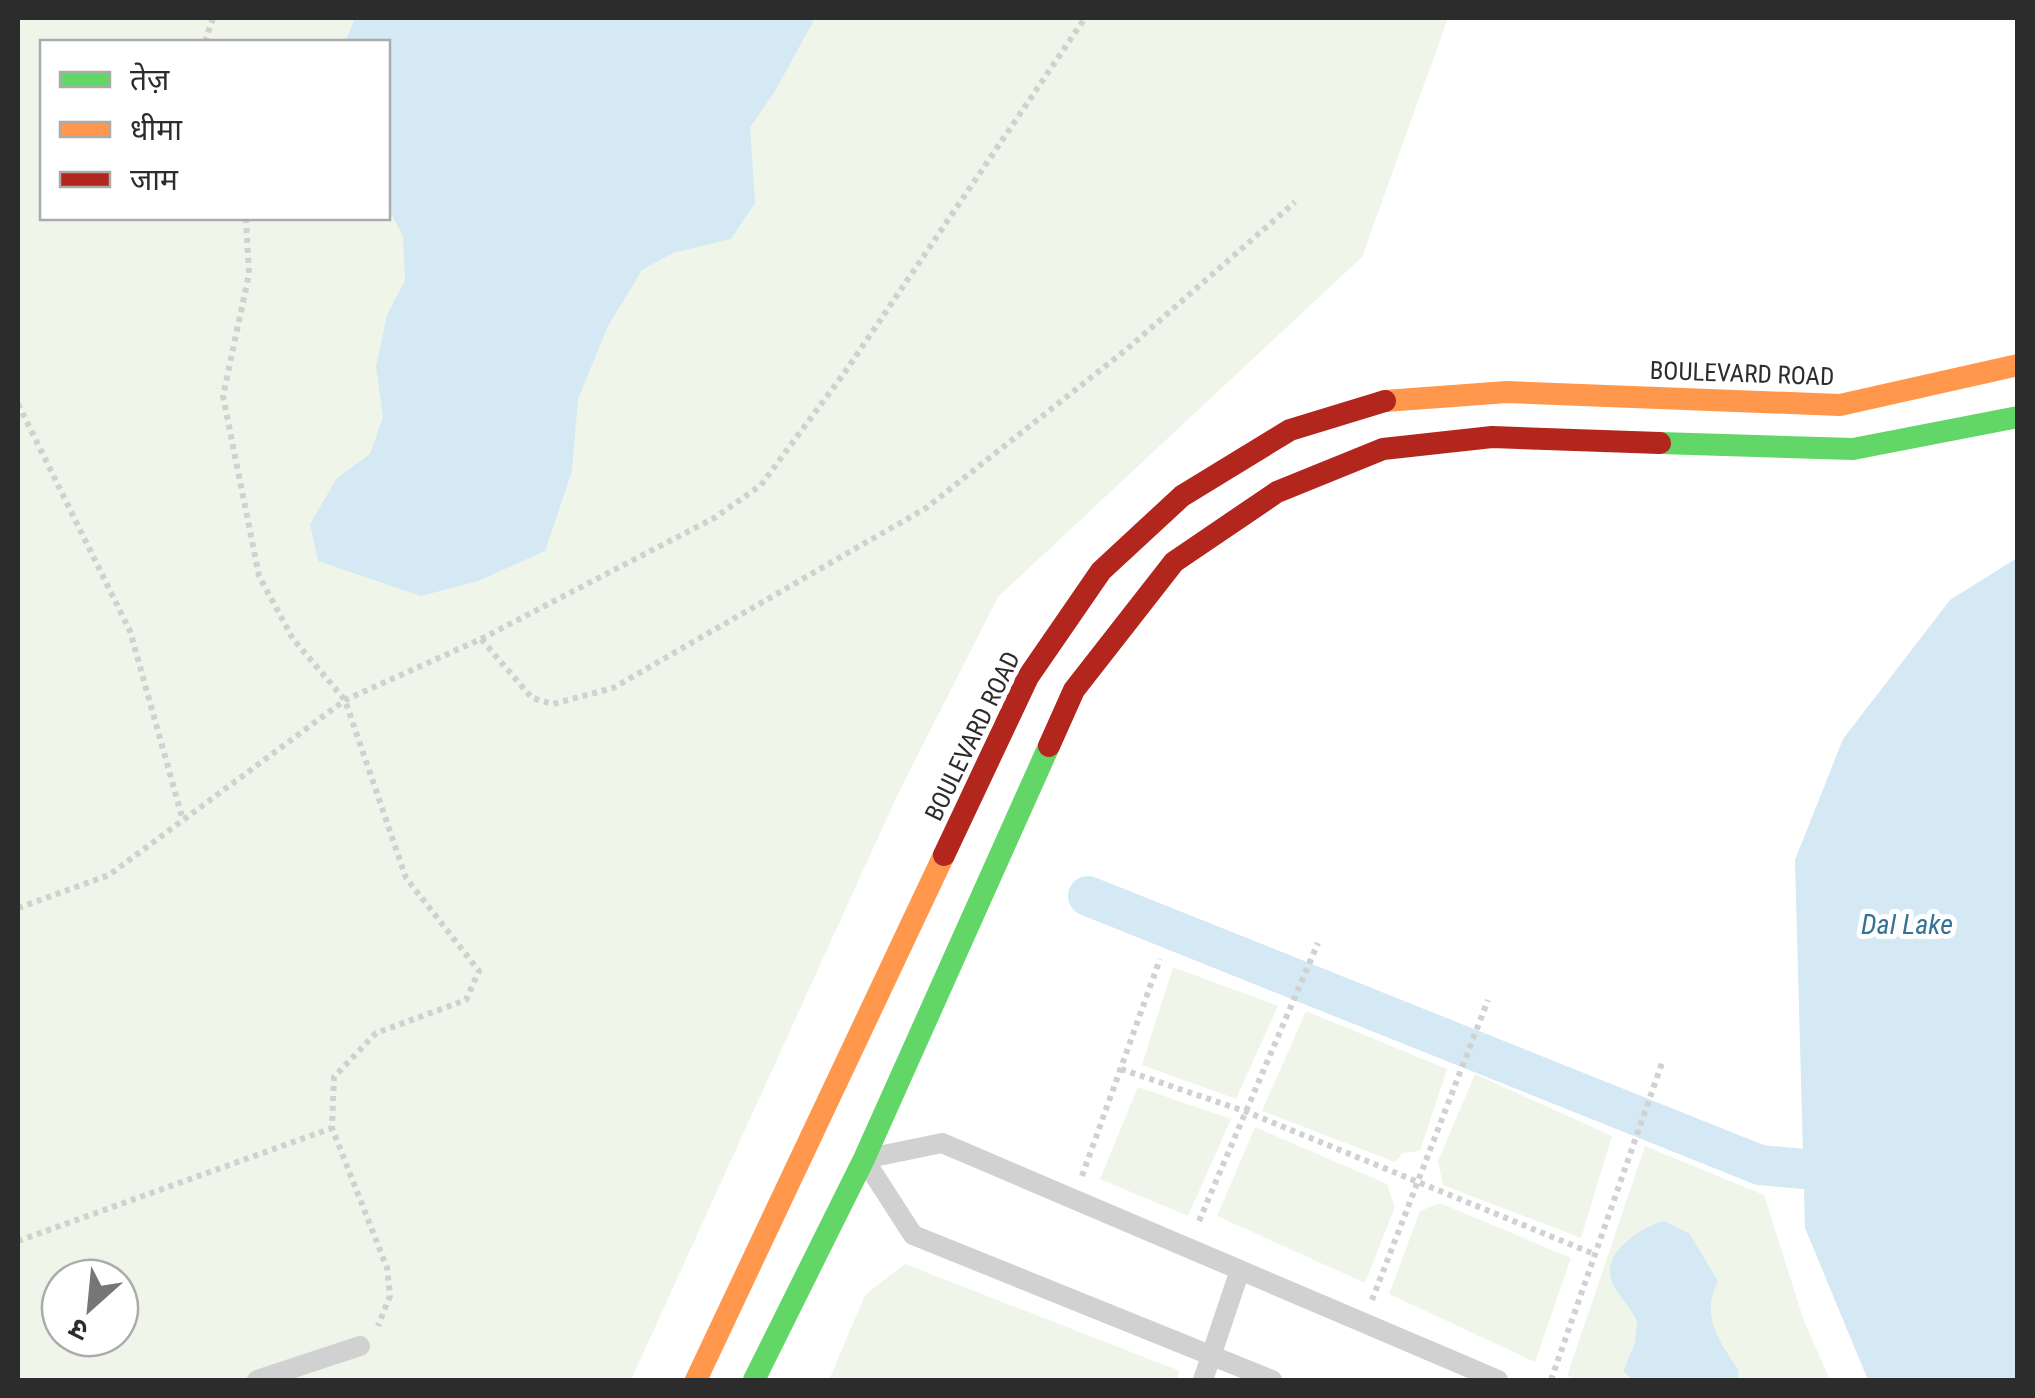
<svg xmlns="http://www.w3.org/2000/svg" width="2035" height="1398" viewBox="0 0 2035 1398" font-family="'Roboto Condensed','Noto Sans Devanagari',sans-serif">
	<rect width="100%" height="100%" fill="#fff"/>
	<!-- green -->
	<g fill="#f0f5ea" fill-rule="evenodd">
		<path d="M 18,18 L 1448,18 L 1362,257 L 998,597 L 897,796 L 631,1380 L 18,1380 ZM 42,42 L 388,42 L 388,218 L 42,218 ZM 60,1278 L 120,1278 L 120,1338 L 60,1338 Z"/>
		<polygon points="1173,967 1278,1006 1236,1099 1142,1065"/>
		<polygon points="1306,1011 1447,1069 1420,1151 1403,1153 1395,1162 1262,1111"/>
		<polygon points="1475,1074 1612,1136 1581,1238 1443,1185 1438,1161"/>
		<polygon points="1138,1087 1231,1119 1188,1216 1100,1179"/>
		<polygon points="1255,1127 1387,1184 1395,1207 1365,1283 1217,1216"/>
		<polygon points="1645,1146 1764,1195 1804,1321 1830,1380 1579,1380 1567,1376"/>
		<polygon points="1440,1203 1571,1258 1535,1362 1389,1294 1420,1211"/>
		<polygon points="905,1264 1180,1371 1176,1380 829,1380 865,1295"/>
	</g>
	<!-- water -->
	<g fill="#d4e9f3">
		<polygon points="355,18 815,18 774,93 750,127 755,203 731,239 673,253 642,270 608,326 578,399 572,471 545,551 478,581 421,596 318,561 310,524 337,478 370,454 383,417 376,367 387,315 405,280 403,237 388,207 388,42 345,42"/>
		<polygon points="2017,558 2017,1380 1868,1380 1805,1228 1795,860 1843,739 1950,600"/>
		<path d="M 1664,1221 L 1689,1233 L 1718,1281 C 1700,1317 1719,1340 1739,1371 L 1738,1380 L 1633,1380 L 1623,1371 L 1635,1343 L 1637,1321 C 1631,1309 1622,1299 1615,1288 C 1595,1256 1639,1228 1664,1221 Z"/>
	</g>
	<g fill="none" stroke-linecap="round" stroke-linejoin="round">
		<!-- canal -->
		<polyline stroke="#d4e9f3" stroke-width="40" points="1088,896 1760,1165 1804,1169"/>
		<!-- path -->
		<g stroke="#d1d1d1" stroke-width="6" stroke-dasharray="5 5" stroke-linecap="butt">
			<polyline points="205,42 213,18"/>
			<polyline points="246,218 249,274 223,396 259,576 293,639 345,700 406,878 479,971 466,1000 376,1033 334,1077 332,1128 387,1268 390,1296 378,1326"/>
			<polyline points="18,404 130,631 182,817"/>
			<polyline points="481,639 716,517 761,485 845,372 1085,18"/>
			<polyline points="18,908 109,875 345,700 481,639 532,698 553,704 613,688 926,508 1127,349 1295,202"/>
			<polyline points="1121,1069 1247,1112 1594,1254"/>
			<polyline points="1082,1176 1160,959"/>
			<polyline points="1199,1221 1318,943"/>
			<polyline points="18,1241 332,1128"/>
			<polyline points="1372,1300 1488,1000"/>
			<polyline points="1551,1380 1662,1063"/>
		</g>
		<!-- lane -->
		<g stroke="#d1d1d1" stroke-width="20">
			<polyline points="257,1380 360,1346"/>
			<polyline points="1203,1380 1239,1273"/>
			<polyline points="1272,1380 913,1235 864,1159 942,1143 1498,1380"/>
		</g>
		<!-- fast -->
		<g stroke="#63d668" stroke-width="22">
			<polyline points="1660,443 1853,449 2018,417"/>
			<polyline points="754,1380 864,1159 1049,746"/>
		</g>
		<!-- slow -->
		<g stroke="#ff974d" stroke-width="22">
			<polyline points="1385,401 1507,392 1840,405 2018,365"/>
			<polyline points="696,1380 944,855"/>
		</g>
		<!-- jam -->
		<g stroke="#b3261e" stroke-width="22">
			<polyline points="1049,746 1074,690 1174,562 1277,492 1383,449 1492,437 1660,443"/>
			<polyline points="944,855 1028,677 1101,571 1182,496 1290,430 1385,401"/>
		</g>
	</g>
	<g text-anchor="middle" stroke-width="10" stroke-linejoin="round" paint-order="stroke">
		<!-- street labels -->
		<g font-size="25" fill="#2c2c2c" stroke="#fff">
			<text transform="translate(1742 373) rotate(2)" y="9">BOULEVARD ROAD</text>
			<text transform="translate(972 736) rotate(-64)" y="9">BOULEVARD ROAD</text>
		</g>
		<!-- water labels -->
		<g font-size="28" font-style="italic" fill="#347395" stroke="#fff">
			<text x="1907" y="934">Dal Lake</text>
		</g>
	</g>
	<!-- border -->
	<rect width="2035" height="1398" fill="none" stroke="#2c2c2c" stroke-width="40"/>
	<!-- legend -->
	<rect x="40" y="40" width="350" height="180" fill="#ffffff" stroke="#ababab" stroke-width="2.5"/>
	<rect x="60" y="72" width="50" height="15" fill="#63d668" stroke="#ababab" stroke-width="2.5"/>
	<text x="130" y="90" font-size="30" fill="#2c2c2c">तेज़</text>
	<rect x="60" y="122" width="50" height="15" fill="#ff974d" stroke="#ababab" stroke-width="2.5"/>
	<text x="130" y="140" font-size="30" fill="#2c2c2c">धीमा</text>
	<rect x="60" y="172" width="50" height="15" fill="#b3261e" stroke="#ababab" stroke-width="2.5"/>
	<text x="130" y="190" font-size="30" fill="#2c2c2c">जाम</text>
	<!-- north arrow -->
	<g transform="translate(90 1308) rotate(207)"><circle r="48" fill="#ffffff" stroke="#ababab" stroke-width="2.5"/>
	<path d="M0-8L18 38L0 25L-18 38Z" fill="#767676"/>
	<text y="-15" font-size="28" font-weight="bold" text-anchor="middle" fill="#2c2c2c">उ</text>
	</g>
</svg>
